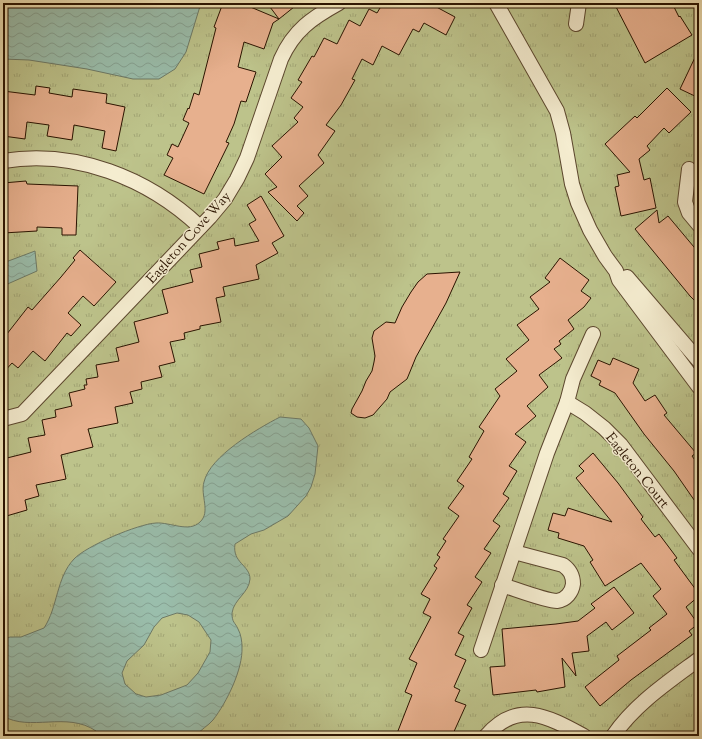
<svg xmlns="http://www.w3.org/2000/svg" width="702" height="739" viewBox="0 0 702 739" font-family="'Sorts Mill Goudy',serif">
	<defs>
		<pattern id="grass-tufts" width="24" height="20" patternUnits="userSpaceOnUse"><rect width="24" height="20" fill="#bdc38b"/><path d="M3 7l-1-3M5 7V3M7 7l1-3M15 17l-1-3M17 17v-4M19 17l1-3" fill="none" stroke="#a3a776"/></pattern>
		<pattern id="water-waves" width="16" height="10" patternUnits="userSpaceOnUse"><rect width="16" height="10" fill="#9abeac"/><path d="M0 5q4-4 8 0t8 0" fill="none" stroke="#85a292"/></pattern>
	</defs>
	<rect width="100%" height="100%" fill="#f0e3b6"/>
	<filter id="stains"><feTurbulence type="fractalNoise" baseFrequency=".005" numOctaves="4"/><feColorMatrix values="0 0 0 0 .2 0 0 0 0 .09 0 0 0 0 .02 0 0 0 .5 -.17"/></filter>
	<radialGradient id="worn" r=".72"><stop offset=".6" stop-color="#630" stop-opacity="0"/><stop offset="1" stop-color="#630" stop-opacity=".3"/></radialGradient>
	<!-- grass -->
	<rect fill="url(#grass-tufts)" stroke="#746b46" x="3" y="3" width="696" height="733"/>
	<!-- water -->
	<g fill="url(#water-waves)" stroke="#6d7a67" fill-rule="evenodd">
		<polygon points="3,3 201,3 186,52 175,69 159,79 133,79 87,69 29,60 3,59"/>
		<polygon points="35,251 37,271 3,286 3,263"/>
		<path d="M 280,417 L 301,419 L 309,428 L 318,446 L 315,474 L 311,487 L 306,496 L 288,516 L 264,530 L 251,534 L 235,544 C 232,563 250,565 250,579 C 249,593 234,599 232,613 C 232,623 235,622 238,629 C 241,634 242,642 242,647 C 243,669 227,702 213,720 C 208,726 201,729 196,736 L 98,736 L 96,731 C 67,711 30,732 3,716 L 3,640 L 10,637 L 21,637 L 44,628 C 58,607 56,578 74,559 C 86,546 138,524 156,523 C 170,522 189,533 200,522 C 211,512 200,495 204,482 C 210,456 257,429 280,417 ZM 177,613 L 188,615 L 199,622 L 211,640 L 210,652 L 198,673 L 187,685 L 161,695 L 146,697 L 136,694 L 125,684 L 122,673 L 127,661 L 144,645 L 154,627 L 162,618 Z"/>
	</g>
	<!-- building -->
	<g fill="#e7b08e" stroke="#2a1300">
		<polygon points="223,3 241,3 279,19 273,23 264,49 244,42 238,67 256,72 246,102 241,101 234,124 226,142 229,143 204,194 164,175 173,158 167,155 172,144 178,147 189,123 183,120 188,108 189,109 194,93 199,95 216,28 214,27"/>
		<polygon points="267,3 299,3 279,19"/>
		<polygon points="383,3 429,3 455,17 446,35 424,23 419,32 413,29 399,55 382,46 373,65 362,59 352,79 355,80 341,105 326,125 335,131 318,155 324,163 299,186 308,196 297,206 304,213 297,221 268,192 277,187 265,174 282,157 272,146 298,122 294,118 303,107 291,98 302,82 298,80 312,56 314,57 324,38 337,44 349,20 360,26 369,9 377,13"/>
		<polygon points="614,3 672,3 679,17 680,16 692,35 645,63"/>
		<polygon points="699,49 699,98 680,89"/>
		<polygon points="36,86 50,88 49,93 72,97 73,89 107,94 106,103 125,107 116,151 102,148 105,131 74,125 72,140 47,136 49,125 27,122 25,139 3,136 3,91 35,95"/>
		<polygon points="667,88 691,112 669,133 664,128 647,146 650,150 639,159 644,180 650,178 656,208 621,216 615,187 619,186 617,175 630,172 605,144 635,116 637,118"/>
		<polygon points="26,181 27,184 78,186 76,235 62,235 62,228 37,227 37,231 3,233 3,183"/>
		<polygon points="261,196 284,236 272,243 278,253 256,265 259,279 223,287 225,296 216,298 221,322 200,326 200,329 184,333 185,339 170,342 175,362 159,366 162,377 141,382 142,389 130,392 133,403 115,407 118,423 88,429 93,447 61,455 66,479 36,485 39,496 25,500 27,510 3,517 3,459 31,452 28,438 45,435 42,420 56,417 55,410 72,406 69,393 85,389 84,385 87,385 86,379 98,377 96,365 119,361 116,348 139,342 134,322 168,313 162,290 193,282 190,270 202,267 199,254 219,249 217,242 234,238 235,246 259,241 249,224 256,220 247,205"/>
		<polygon points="657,210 659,223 668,216 699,253 699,305 690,296 635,229"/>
		<polygon points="80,250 116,282 94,306 83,296 68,313 81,325 71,336 67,333 45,361 33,351 18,368 12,363 3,373 3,339 28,307 32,310 61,277 75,260 73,258"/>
		<polygon points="560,258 589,280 581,291 591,298 584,307 568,320 574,329 559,341 561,344 554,349 562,358 539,375 548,387 527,406 536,416 515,434 526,442 509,466 517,471 503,494 509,498 493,521 500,526 484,549 491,553 475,577 482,582 467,605 472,608 458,633 464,636 455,655 466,660 454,687 460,690 455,701 466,705 452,736 396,736 412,695 405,692 417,663 409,659 431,617 423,613 430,599 421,594 437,568 434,566 440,557 437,555 446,541 443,539 459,516 448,508 464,486 457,481 472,459 469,457 484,431 479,427 500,396 495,389 517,371 506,359 529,340 517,325 539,309 530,297 550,282 545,278"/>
		<polygon points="460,272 446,303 416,357 407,379 390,392 387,399 373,415 365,418 357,417 351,413 352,409 362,391 366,381 372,371 374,362 375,356 372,338 374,331 386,322 395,323 402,307 411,292 418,282 427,274"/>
		<polygon points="613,358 639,369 633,383 645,401 655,395 667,413 664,415 696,453 692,456 699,466 699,507 674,471 644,434 615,393 599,385 601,381 591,376 598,360 610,365"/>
		<polygon points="593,453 618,483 643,517 641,519 655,537 659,534 677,558 674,560 699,594 699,596 686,607 698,624 689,631 692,635 631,680 600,706 585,687 619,660 617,656 651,630 649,628 667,614 653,596 661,589 641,563 605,586 590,562 593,560 584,546 558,538 559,533 548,530 553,513 565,516 568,508 612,522 576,478 584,471 579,466"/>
		<polygon points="614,587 634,613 612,630 606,622 587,636 589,651 572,653 576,676 562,658 565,687 537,692 536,690 493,695 490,667 505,666 502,629 556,624 578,621 595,608 591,604"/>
	</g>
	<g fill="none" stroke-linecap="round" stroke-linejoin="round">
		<defs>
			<g id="minor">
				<polyline points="496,3 557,111 563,133 572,184 578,203 590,230 605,256 616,271 619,280 699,387"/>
				<polyline points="576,24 579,3"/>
				<path d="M 3,161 C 75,149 148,178 200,227"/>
				<polyline points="689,169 685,202 689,213 699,225"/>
				<polyline points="627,277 699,361"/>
				<polyline points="567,402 585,413 604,428 621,445 699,549"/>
				<path d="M 3,419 L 22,414 L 210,217 L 225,199 L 237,179 L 247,158 L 281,59 C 294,30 312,18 339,3"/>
				<path d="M 502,585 C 515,589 546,601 557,601 C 566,600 572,592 573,584 C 573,575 570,570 563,565 L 514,552"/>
				<polyline points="481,650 547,453 567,402 573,379 593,334"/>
				<path d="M 486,736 C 518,699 549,717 584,736"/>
				<path d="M 613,736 C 635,704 668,682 699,659"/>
			</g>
		</defs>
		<!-- minor casing -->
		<use href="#minor" stroke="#5c472e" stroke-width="16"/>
		<!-- minor -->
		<use href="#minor" stroke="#f5edd0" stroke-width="14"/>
	</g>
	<g text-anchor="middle" stroke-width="3" stroke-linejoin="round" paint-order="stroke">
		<!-- street labels -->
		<g font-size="14" fill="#2a1300" stroke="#f5edd0">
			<text transform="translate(188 237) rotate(-48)" y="5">Eagleton Cove Way</text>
			<text transform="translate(638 470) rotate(51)" y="5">Eagleton Court</text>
		</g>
	</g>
	<!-- margin -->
	<rect width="702" height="739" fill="none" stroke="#f0e3b6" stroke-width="16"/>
	<rect x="4" y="4" width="694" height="731" fill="none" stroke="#2a1300" stroke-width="2"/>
	<rect x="8" y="8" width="686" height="723" fill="none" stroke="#2a1300"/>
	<rect width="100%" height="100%" filter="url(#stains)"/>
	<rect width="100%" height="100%" fill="url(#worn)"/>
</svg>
